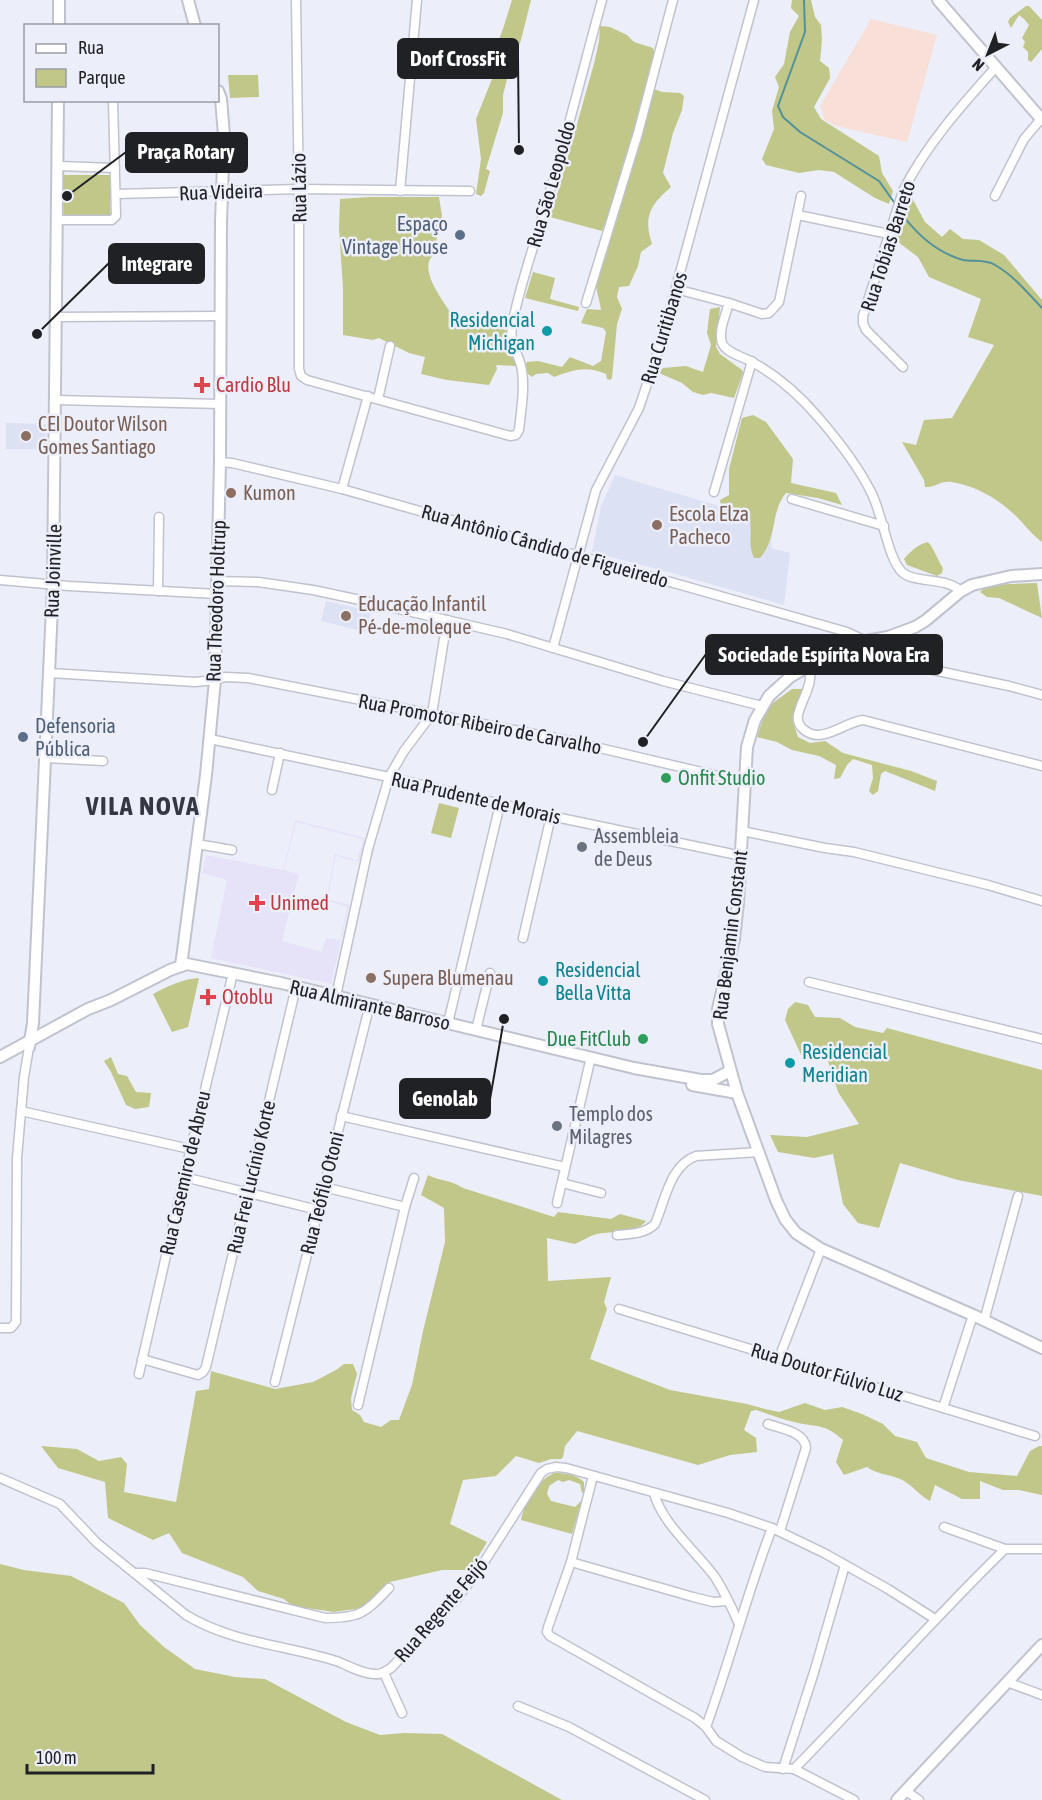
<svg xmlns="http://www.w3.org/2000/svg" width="1042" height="1800" viewBox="0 0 1042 1800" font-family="'Asap Condensed',sans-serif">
	<rect width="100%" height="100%" fill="#eceff9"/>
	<!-- built -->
	<g fill="#dce2f3">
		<polygon points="6,423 46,424 46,449 6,449"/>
		<polygon points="615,475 773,522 771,548 790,553 784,605 679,575 592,552 601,506"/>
		<polygon points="326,601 371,611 366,632 321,621"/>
	</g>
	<!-- industrial -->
	<polygon fill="#f8dfd7" points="871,19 937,35 907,142 836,126 825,120 820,106"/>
	<!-- medical -->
	<path fill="#e6e2f8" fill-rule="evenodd" d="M 295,820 L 365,838 L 359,862 L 336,856 L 327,899 L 349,905 L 331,984 L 211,958 L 227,880 L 202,873 L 206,855 L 283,870 ZM 296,822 L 363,839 L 357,860 L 335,854 L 326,900 L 347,907 L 340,940 L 326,938 L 322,952 L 282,941 L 299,874 L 284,870 Z"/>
	<!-- green -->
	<g fill="#c1c689">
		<polygon points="512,0 531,0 521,40 507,79 503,95 503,113 486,169 490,171 484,193 481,196 476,194 481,159 476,119 492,79 492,58 503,29"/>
		<polygon points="792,0 811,0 815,17 821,25 822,40 820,61 829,68 830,78 814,107 821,119 879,156 882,173 893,191 889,204 875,198 834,172 819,170 799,173 766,165 762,159 774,129 772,111 779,87 775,77 784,64 790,32 799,16 791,8"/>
		<polygon points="1026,6 1029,6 1042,20 1042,49 1031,62 1028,60 1028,52 1023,47 1025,42 1022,38 1029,25 1024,19 1019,15 1011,28 1008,22 1010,18"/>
		<path d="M 600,26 L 610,27 L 627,35 L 634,42 L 653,48 L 656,58 L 649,87 L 662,92 L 680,93 L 684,96 L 682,110 L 673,133 L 663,173 L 671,187 C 650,205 643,217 652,244 L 641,252 L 638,266 L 629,286 L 619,287 L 617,297 L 622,309 L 617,324 L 612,378 L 610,380 L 607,379 L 606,374 C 588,365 572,370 554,377 L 548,373 L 536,374 L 532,377 L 528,374 L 525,367 L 527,362 L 538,361 L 562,367 L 570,357 L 593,366 L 601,361 L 606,332 L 603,328 L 581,323 L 587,309 L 601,310 C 600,302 597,293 596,286 C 596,266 606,244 612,225 L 607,218 L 602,231 L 550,217 L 560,185 L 595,60 L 599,41 Z"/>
		<polygon points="228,75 258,75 259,97 230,98"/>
		<polygon points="64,175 110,175 110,217 64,216"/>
		<path d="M 911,196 L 925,222 L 942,237 L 950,229 L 963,239 L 979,240 L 1004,255 L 1042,300 L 1042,542 C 1032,535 1024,524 1015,515 C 998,499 976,486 952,482 C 940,480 935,488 925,487 L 924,480 L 902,442 L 916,445 L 924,420 L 952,418 L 994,345 L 968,337 L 981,299 L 929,277 L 918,257 L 894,239 Z"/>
		<path d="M 370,197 L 439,197 L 442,216 L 433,255 C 418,270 443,300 452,315 L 506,330 L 505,339 L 516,366 L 496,365 L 497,369 L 489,385 L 447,380 L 421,374 L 425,357 L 409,353 L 379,338 L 373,340 L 343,335 L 343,288 L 339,228 L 340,199 Z"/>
		<polygon points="533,272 555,278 550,299 579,307 578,311 525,298"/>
		<polygon points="720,307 716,347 720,354 742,370 743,373 734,398 711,393 703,395 693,392 682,383 659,373 663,368 686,366 703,372 711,345 707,333 710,309"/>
		<path d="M 753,415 L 766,422 L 793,459 L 791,483 L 836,493 L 842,505 L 818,498 L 786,493 C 770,512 778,537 760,558 L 754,558 C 748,547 752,532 750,520 L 722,510 L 720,500 L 729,495 L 729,469 L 742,418 Z"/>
		<path d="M 928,542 C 935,550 937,559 943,568 L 942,573 L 937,576 L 907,565 L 904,559 C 911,551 918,544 928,542 Z"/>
		<polygon points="1037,583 1042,618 999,598 987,597 980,592 988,585"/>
		<polygon points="792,689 803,689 797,705 793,722 798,737 810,743 825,741 843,753 911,771 937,781 935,791 885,771 881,774 878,791 873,795 869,791 873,778 872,765 853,759 847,765 840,778 834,779 836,765 819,756 792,750 777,742 757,737 762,722 770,705"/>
		<polygon points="439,803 459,808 451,838 431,833"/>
		<path d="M 199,978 L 188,1027 L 172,1032 L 153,994 C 168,986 182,979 199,978 Z"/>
		<polygon points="795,1002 808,1005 815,1017 840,1018 855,1027 883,1033 887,1028 1042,1070 1042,1196 958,1180 900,1163 879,1228 858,1223 843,1204 833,1154 814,1158 778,1152 770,1135 807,1137 859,1124 838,1092 826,1055 803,1059 785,1020 788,1009"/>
		<polygon points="111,1057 118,1074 127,1076 136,1092 151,1093 149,1107 135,1109 126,1105 111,1072 104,1061"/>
		<path d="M 428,1175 C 442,1182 449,1179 463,1188 L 554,1217 L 558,1212 L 611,1219 L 620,1214 L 646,1221 C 636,1234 612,1231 597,1234 C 589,1236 582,1241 575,1244 L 547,1238 L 548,1281 L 611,1277 L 604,1302 L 607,1309 L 590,1359 L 670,1390 L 747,1404 L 765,1409 L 779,1412 L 805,1403 L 825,1410 L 842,1407 L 862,1414 L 883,1424 L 895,1436 L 917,1442 L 926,1458 L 969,1472 L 1017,1476 L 1030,1451 L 1039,1446 L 1042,1446 L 1042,1495 L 1019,1490 L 1003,1490 L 980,1481 L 980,1499 L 962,1499 L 935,1485 L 930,1501 C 919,1495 916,1489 907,1483 C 895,1474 879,1476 867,1467 L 844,1475 L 836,1462 L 843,1440 C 823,1422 817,1428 794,1422 C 781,1419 769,1414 756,1410 L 751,1411 L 744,1430 L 756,1438 L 757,1452 L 730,1455 L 698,1465 L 577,1431 L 565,1446 L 563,1457 L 561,1459 L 551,1459 L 539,1463 L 516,1456 L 496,1476 L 463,1480 L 450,1524 L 487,1542 L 470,1570 L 442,1570 L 390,1582 L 362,1608 L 334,1612 L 292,1606 L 284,1599 L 258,1591 L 243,1577 L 182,1553 L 169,1533 L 153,1540 L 108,1518 L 105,1482 L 58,1468 L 41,1446 L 77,1449 L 99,1461 L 121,1457 L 127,1464 L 124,1492 L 176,1502 L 196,1391 L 209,1389 L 211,1371 L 275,1389 L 313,1382 L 336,1370 L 344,1364 L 353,1364 L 357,1374 L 351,1398 L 352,1410 L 360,1415 L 364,1422 L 381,1427 L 391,1420 L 399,1420 L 412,1385 L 423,1331 L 445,1242 L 444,1208 L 421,1195 Z"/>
		<path d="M 554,1473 C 565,1473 575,1474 584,1482 L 584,1492 L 582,1493 L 580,1484 L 569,1480 L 563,1482 L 558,1480 L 549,1486 L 547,1494 L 551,1501 L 575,1507 L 582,1500 L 572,1534 L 521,1520 C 525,1502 537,1481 554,1473 Z"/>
		<polygon points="0,1564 24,1570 71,1576 124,1603 140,1625 164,1647 195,1669 235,1677 265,1679 346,1722 380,1735 404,1733 442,1734 562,1800 0,1800"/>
	</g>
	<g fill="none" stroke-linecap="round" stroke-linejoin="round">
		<!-- stream -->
		<g stroke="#52919a" stroke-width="2">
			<polyline points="804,0 805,32 778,106 783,117 800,132 879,181 896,205"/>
			<path d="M 899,210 C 915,233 935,252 963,260 C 973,262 986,259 995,265 C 1013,275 1028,293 1042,308"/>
		</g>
		<defs>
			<g id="minor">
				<path d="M 296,0 L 299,204 L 299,369 L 301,376 L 307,380 L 510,436 L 516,435 L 519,430 C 521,410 525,390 522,371 C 520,354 509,347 512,327 C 519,286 534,247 545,208 C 566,139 583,69 602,0"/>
				<polyline points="58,166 115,168"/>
				<polyline points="400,191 417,0"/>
				<polyline points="116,194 299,189 470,191"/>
				<polyline points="995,196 1024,139 1041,119"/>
				<polyline points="798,215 889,234"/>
				<polyline points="57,220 112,220 116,216 113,100"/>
				<polyline points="676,289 729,303 762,314 769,313 779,302 801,196"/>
				<polyline points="586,303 638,133 673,0"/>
				<path d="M 729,303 C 726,314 718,331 722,343 C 726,353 744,357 752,362 C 778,376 799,395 818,417 C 837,439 858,466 871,492 C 882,512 888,559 902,572 C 915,584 943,576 961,591"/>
				<polyline points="57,317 221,316"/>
				<path d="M 903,367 L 866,330 L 863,323 L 863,316 L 903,191 C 926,145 962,105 996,67"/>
				<polyline points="378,399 390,346"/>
				<polyline points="56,400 220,404"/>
				<polyline points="220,462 232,463 342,489 847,632 866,641 897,660 919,667 1009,686 1042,695"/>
				<polyline points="342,489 368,396"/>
				<polyline points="714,492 752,361"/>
				<polyline points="792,499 884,526"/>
				<polyline points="0,580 69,586 217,594"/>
				<polyline points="217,581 258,582 313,590 360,600 507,634 663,681 762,706"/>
				<polyline points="158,591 159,517"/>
				<polyline points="553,648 596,490 639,408 662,339 754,0"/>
				<path d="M 809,665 C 814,686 802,697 798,715 C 796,727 808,735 819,735 C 834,734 848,722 863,720 L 1042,766"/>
				<polyline points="50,673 195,682 215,680 225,677 248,678 570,741 744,782"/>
				<polyline points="210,739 389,777 551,816 742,856"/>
				<polyline points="46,758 103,761"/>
				<polyline points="272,790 280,753"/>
				<polyline points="742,831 825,848 854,852 988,885 1042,901"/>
				<polyline points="197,844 232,850"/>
				<polyline points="523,938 551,816"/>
				<polyline points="809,982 1042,1039"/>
				<polyline points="336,996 368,849 389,777 404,751 432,714 447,620"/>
				<polyline points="448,1023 500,804"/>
				<polyline points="476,1030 490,973"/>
				<polyline points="21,1111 190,1149"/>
				<polyline points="341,1116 565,1167"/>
				<polyline points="184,1177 318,1210"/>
				<polyline points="562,1183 601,1193"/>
				<polyline points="324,1187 405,1207 358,1405"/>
				<polyline points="557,1203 591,1057"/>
				<polyline points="405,1207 414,1178"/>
				<path d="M 617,1235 C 630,1234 645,1234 655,1224 C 665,1201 670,1165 696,1156 L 759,1152"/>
				<polyline points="619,1309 1035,1436"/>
				<polyline points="984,1321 1018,1196"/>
				<polyline points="0,1328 11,1328 16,1322 17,1158 24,1077 29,1047"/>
				<polyline points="779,1358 821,1249"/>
				<polyline points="142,1359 198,1375 203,1372 206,1367 296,987"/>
				<polyline points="139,1374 184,1177 233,973"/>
				<polyline points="275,1382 370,1004"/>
				<polyline points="943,1408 973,1315"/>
				<path d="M 768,1424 C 782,1429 805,1432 806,1448 L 780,1531"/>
				<polyline points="593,1476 571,1562 548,1627 547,1632 550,1636 695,1718 706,1727 716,1741 742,1757 765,1767 794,1769 854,1800"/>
				<path d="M 0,1478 L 60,1504 L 97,1543 L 186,1615 C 232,1643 286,1645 336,1661 C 348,1665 361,1674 375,1674 C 381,1675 386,1671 391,1668 L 457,1598 L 479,1570 L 541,1473 L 547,1469 L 556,1467 L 566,1468 L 728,1513 L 772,1528 L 824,1553 L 888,1589 L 935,1619"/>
				<path d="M 654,1493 C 662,1524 696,1551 715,1577 C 724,1591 732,1608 739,1624"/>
				<polyline points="944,1527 1005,1549"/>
				<polyline points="571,1562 693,1597 713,1602 728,1601"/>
				<path d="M 135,1573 L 145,1573 L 325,1618 C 361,1618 365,1613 389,1588"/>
				<polyline points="384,1673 402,1713"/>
				<polyline points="1007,1682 1042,1695"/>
				<polyline points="518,1706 569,1727 705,1800"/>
				<path d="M 706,1727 C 730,1661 747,1593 772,1528"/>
				<polyline points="783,1769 815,1669 845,1565"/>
				<path d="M 794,1769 C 865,1697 932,1620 1005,1549 L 1042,1549"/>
				<polyline points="906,1791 919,1800"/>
			</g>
			<g id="major">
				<polyline points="188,0 195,26"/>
				<polyline points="938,0 1042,120"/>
				<polyline points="59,26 59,0"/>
				<polyline points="1042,574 1011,576 972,585 961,591 925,621 915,627 888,637 866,641 824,657 790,677 769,696 755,720 747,747 738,903 734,939 718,1009 718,1024 737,1093 776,1200 785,1219 796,1233 821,1249 973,1315 1042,1348"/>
				<polyline points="181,966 206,775 215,680 220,462 221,222 224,135 221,99 218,91"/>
				<polyline points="29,1047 33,1023 53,585 58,100"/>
				<polyline points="0,1057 88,1009 111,1000 170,970 187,964 281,983 634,1068 701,1080 713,1080 730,1071"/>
				<polyline points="692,1085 737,1093"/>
				<polyline points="897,1800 1042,1645"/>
			</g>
		</defs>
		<!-- minor casing -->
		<use href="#minor" stroke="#c0c3cd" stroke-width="11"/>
		<!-- major casing -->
		<use href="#major" stroke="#c0c3cd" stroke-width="14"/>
		<!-- minor -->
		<use href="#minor" stroke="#fff" stroke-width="8"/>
		<!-- major -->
		<use href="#major" stroke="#fff" stroke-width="10"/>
	</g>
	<!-- markers -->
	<g fill="#5c6f8a" stroke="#eceff9" stroke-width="2">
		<circle cx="460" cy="235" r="6"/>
		<circle cx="23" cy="737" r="6"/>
	</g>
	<g fill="#0f9aa8" stroke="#eceff9" stroke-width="2">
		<circle cx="547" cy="331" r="6"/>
		<circle cx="543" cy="981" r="6"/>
		<circle cx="790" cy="1063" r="6"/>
	</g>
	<g fill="#e0444e" stroke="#eceff9" stroke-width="2">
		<path d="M199 376h6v6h6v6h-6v6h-6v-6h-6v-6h6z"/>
		<path d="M254 894h6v6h6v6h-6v6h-6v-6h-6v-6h6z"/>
		<path d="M205 988h6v6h6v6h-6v6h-6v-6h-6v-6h6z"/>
	</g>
	<g fill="#8d6e63" stroke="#eceff9" stroke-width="2">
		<circle cx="26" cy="436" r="6"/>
		<circle cx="231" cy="493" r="6"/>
		<circle cx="657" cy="525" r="6"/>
		<circle cx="346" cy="616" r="6"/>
		<circle cx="371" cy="978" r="6"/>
	</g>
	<g fill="#2e9e5b" stroke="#eceff9" stroke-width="2">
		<circle cx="666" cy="778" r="6"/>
		<circle cx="643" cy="1039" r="6"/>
	</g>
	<g fill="#6b7280" stroke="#eceff9" stroke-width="2">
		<circle cx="582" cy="847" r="6"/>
		<circle cx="557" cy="1126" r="6"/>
	</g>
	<g text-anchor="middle" stroke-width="5" stroke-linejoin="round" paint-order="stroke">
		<!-- street labels -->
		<g font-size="20" fill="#202125" stroke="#eceff9">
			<text transform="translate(551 184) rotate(-74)" y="7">Rua São Leopoldo</text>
			<text transform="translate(299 188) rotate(-91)" y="7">Rua Lázio</text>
			<text transform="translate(221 192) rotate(-2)" y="7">Rua Videira</text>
			<text transform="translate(888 246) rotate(-72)" y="7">Rua Tobias Barreto</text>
			<text transform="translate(664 328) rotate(-73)" y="7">Rua Curitibanos</text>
			<text transform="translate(545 546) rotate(16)" y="7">Rua Antônio Cândido de Figueiredo</text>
			<text transform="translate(53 571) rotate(-88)" y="7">Rua Joinville</text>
			<text transform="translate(216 601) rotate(-88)" y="7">Rua Theodoro Holtrup</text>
			<text transform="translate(480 724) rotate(11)" y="7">Rua Promotor Ribeiro de Carvalho</text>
			<text transform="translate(476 798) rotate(13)" y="7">Rua Prudente de Morais</text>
			<text transform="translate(730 935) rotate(-83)" y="7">Rua Benjamin Constant</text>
			<text transform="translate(370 1005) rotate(13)" y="7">Rua Almirante Barroso</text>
			<text transform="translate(185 1173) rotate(-77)" y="7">Rua Casemiro de Abreu</text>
			<text transform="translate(251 1177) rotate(-77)" y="7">Rua Frei Lucínio Korte</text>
			<text transform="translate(322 1193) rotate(-76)" y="7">Rua Teófilo Otoni</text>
			<text transform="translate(827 1372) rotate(17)" y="7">Rua Doutor Fúlvio Luz</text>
			<text transform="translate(441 1610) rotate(-49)" y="7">Rua Regente Feijó</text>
		</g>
		<!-- service labels -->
		<g font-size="20" fill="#4e5e75" stroke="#eceff9" text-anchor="end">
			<text x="448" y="231">Espaço<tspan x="448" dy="23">Vintage House</tspan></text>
			<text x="35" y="733" text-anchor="start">Defensoria<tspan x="35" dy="23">Pública</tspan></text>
		</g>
		<!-- culture labels -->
		<g font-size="20" fill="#0d838f" stroke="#eceff9" text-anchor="start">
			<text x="535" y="327" text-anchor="end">Residencial<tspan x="535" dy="23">Michigan</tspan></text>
			<text x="555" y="977">Residencial<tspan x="555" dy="23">Bella Vitta</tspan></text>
			<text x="802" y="1059">Residencial<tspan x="802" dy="23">Meridian</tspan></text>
		</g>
		<!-- health labels -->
		<g font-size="20" fill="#be3a42" stroke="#eceff9" text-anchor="start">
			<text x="216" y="392">Cardio Blu</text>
			<text x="270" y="910">Unimed</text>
			<text x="222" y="1004">Otoblu</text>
		</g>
		<!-- education labels -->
		<g font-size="20" fill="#785e54" stroke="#eceff9" text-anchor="start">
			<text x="38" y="431">CEI Doutor Wilson<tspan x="38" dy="23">Gomes Santiago</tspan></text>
			<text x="243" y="500">Kumon</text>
			<text x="669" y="521">Escola Elza<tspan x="669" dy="23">Pacheco</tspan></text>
			<text x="358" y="611">Educação Infantil<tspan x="358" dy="23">Pé-de-moleque</tspan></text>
			<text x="383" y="985">Supera Blumenau</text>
		</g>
		<!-- leisure labels -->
		<g font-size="20" fill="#27864d" stroke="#eceff9" text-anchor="start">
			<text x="678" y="785">Onfit Studio</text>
			<text x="631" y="1046" text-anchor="end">Due FitClub</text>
		</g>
		<!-- worship labels -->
		<g font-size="20" fill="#5b616d" stroke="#eceff9" text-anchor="start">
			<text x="594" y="843">Assembleia<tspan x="594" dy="23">de Deus</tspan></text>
			<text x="569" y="1121">Templo dos<tspan x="569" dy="23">Milagres</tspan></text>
		</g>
		<!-- district labels -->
		<g font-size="26" font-weight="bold" letter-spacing="1.5" fill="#353840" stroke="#eceff9">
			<text x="143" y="815">VILA NOVA</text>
		</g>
	</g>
	<!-- callouts -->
	<path fill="none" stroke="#202125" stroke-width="2" d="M519 150L518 59M67 196L126 152M37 334L109 263M643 742L706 654M504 1019L490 1099"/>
	<g fill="#202125" stroke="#eceff9" stroke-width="2">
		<circle cx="519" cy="150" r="6"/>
		<circle cx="67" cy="196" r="6"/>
		<circle cx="37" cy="334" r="6"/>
		<circle cx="643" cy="742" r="6"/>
		<circle cx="504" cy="1019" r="6"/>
	</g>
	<g fill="#202125" stroke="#202125" stroke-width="2">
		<rect x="398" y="39" width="120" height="39" rx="6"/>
		<rect x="126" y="133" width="121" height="39" rx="6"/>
		<rect x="109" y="244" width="95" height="39" rx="6"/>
		<rect x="706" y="635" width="236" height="39" rx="6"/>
		<rect x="400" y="1079" width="90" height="39" rx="6"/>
	</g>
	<g font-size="21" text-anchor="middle" font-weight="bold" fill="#fff">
		<text x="458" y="66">Dorf CrossFit</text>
		<text x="186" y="159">Praça Rotary</text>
		<text x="157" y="271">Integrare</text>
		<text x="824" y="662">Sociedade Espírita Nova Era</text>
		<text x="445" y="1106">Genolab</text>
	</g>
	<!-- legend -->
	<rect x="24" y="24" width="195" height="78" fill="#eceff9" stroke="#9a9da4" stroke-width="1.5"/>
	<rect x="36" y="44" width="30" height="9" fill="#ffffff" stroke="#9a9da4" stroke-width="1.5"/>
	<text x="78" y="54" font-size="18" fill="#202125">Rua</text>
	<rect x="36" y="69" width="30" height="18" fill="#c1c689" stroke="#9a9da4" stroke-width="1.5"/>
	<text x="78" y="84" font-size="18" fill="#202125">Parque</text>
	<!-- north arrow -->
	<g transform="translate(988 54) rotate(222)" stroke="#eceff9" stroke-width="4.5" paint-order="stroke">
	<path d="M0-4.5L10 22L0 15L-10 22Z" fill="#202125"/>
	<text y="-9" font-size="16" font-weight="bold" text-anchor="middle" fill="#202125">N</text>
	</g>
	<!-- scale -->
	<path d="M27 1764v9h126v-9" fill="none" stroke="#202125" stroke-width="3"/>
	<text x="36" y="1764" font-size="18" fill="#202125" stroke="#eceff9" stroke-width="4.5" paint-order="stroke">100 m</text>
</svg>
